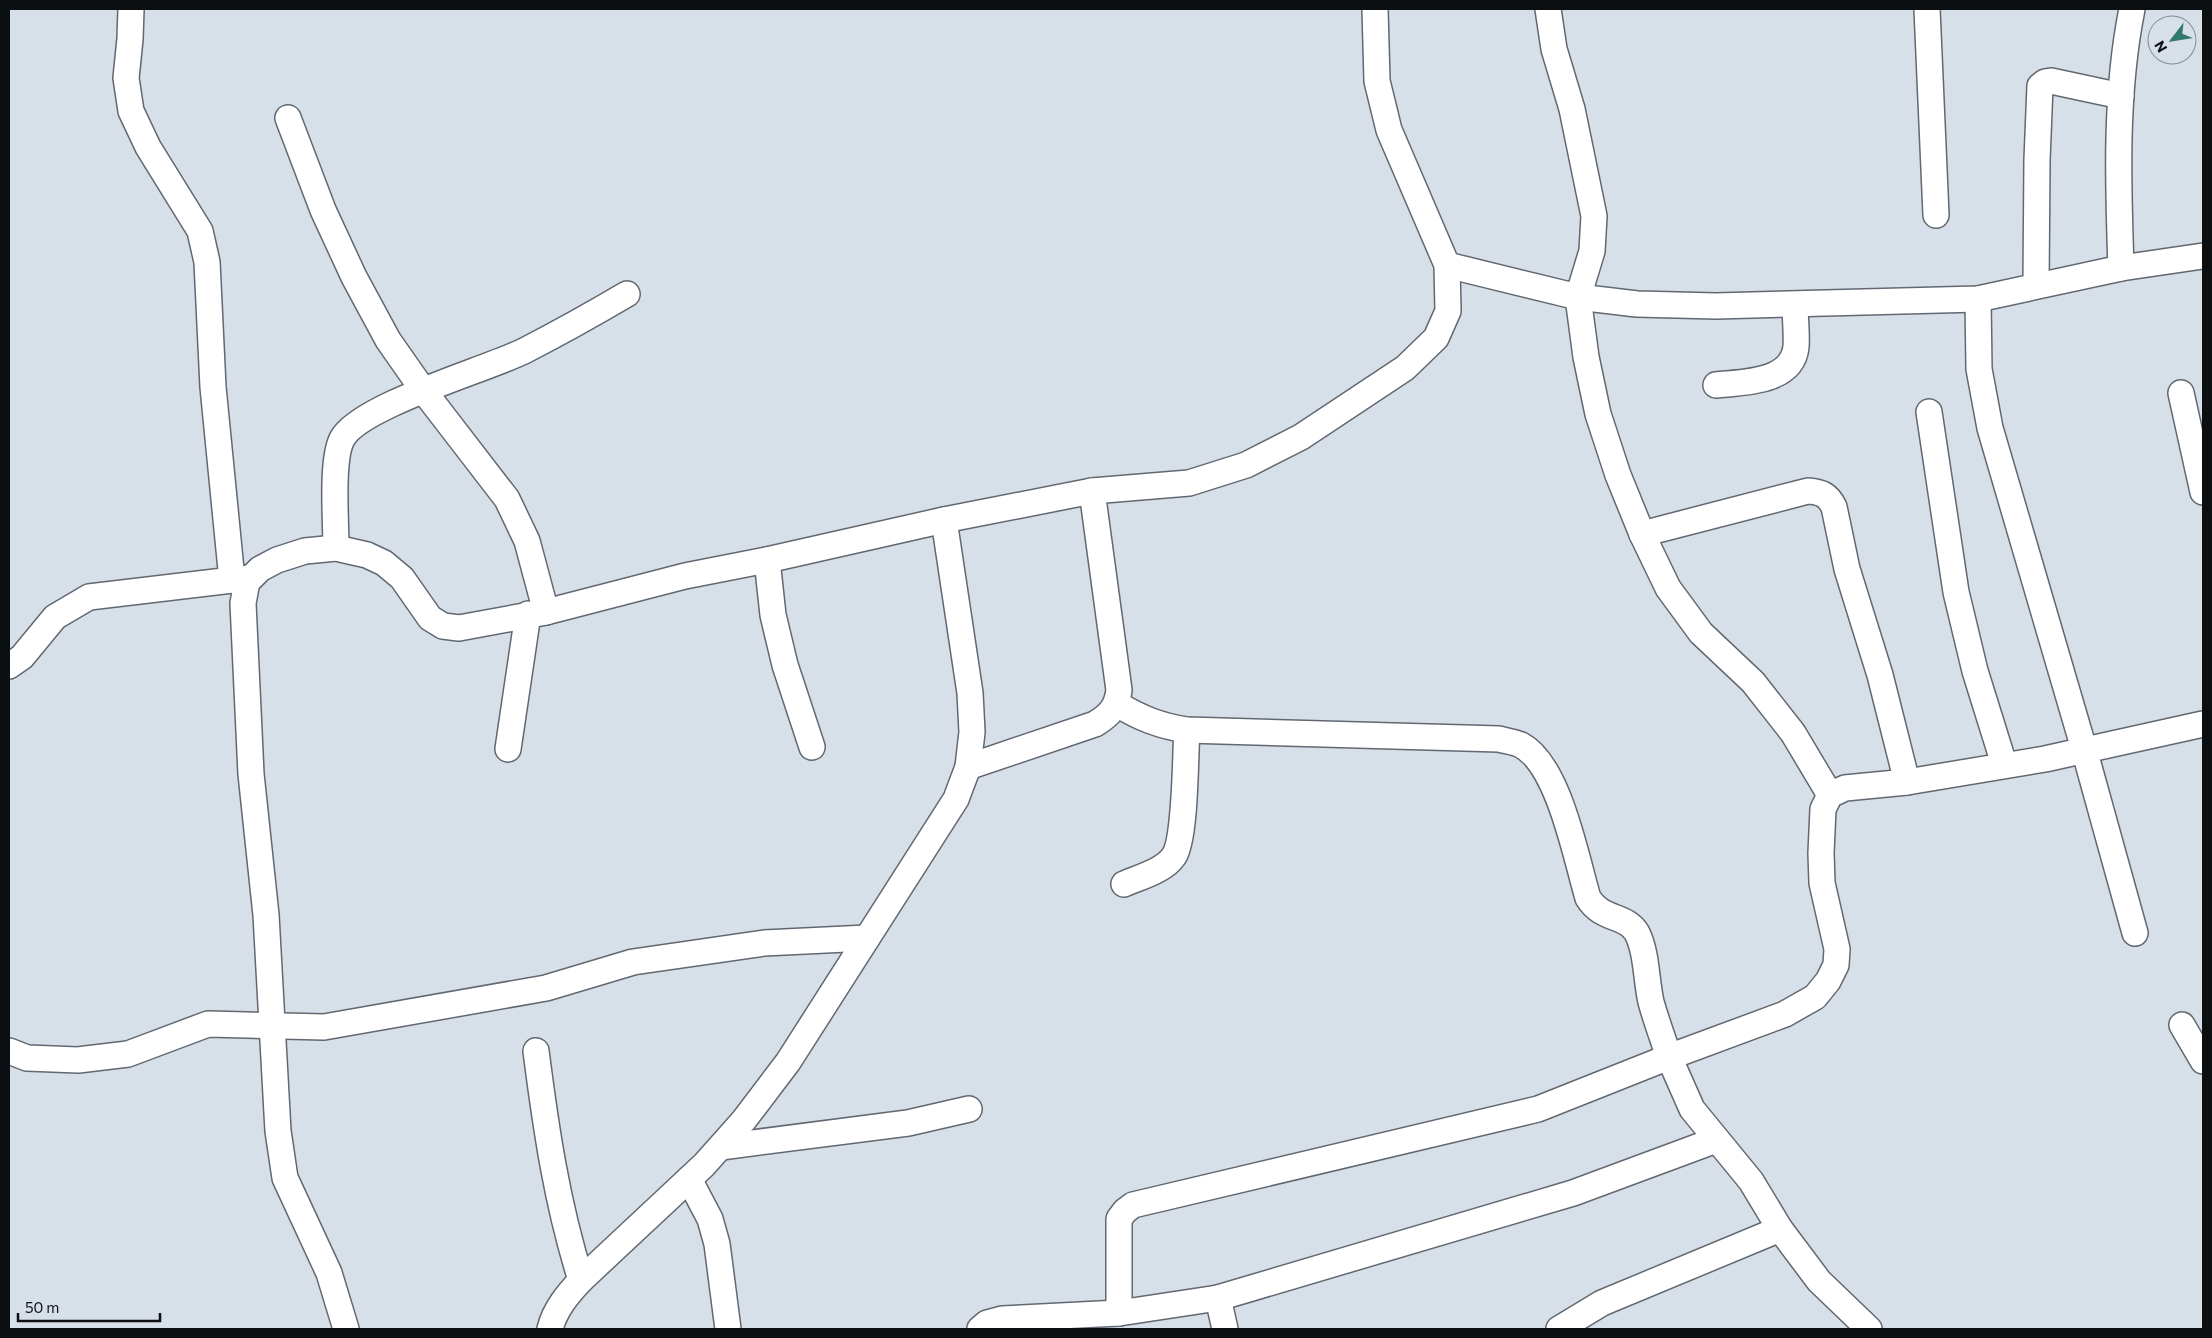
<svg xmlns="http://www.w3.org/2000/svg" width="2212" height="1338" viewBox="0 0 2212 1338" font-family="Commissioner,sans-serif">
	<rect width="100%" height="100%" fill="#d7dfe9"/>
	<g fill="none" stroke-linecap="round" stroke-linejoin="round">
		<defs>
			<g id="minor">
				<polyline points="131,9 130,39 126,78 131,111 148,147 200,231 207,262 213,387 232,580"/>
				<polyline points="1548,9 1554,49 1572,109 1594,216 1592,251 1578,297 1586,357 1598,414 1618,475 1642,534 1668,588 1701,633 1753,682 1793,733 1830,795"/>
				<polyline points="1927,9 1936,215"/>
				<polyline points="288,118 323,210 354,277 388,340 423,390 507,499 527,541 546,612"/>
				<polyline points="1447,265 1578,297 1637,304 1716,306 1978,299 2121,268 2203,256"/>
				<path d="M 2121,268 C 2118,182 2115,93 2132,9"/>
				<polyline points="2036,285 2037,160 2040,86 2045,82 2051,81 2121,96"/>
				<polyline points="1978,299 1979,369 1990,428 2084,749 2135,933"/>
				<path d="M 1716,385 C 1743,382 1792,383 1796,347 C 1797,334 1795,318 1795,305"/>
				<polyline points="2181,393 2203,492"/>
				<polyline points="1929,412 1956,592 1975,671 2004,764"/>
				<path d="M 1642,534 L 1808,491 C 1822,492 1828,495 1834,507 L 1847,569 L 1880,675 L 1907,782"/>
				<path d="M 336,548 C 336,522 331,460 342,439 C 359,406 485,370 524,351 C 559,333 593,314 627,294"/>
				<polyline points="767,560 773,615 785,665 812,747"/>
				<polyline points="9,666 22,657 55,617 89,597 249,578"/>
				<path d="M 1117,704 C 1140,718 1160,726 1187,730 L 1499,739 C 1506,741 1515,742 1521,745 C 1559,765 1576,858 1588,898 C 1602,921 1626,914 1637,933 C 1647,953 1646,980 1651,1002 C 1656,1020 1663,1039 1669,1057 L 1785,1014 L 1815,997 L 1828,981 L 1836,965 L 1837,949 L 1822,883 L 1821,853 L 1823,809 L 1830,795 L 1845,788 L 1907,782 L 2045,759 L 2203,724"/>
				<polyline points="508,749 528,614"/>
				<path d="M 968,767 L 1095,724 C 1110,715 1117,707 1119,690 L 1092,491"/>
				<path d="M 1124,884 C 1140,877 1164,871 1174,856 C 1186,837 1185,756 1187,730"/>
				<polyline points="2182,1025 2203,1061"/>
				<polyline points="9,1051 27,1058 78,1060 128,1054 208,1024 324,1027 546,988 633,962 764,943 867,938"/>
				<path d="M 536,1051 C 546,1129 557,1204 581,1280"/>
				<polyline points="721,1147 908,1123 969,1109"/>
				<polyline points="689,1179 710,1219 717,1244 728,1329"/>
				<polyline points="1218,1298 1225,1329"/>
				<polyline points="1119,1313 1119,1219 1125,1211 1133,1205 1538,1109 1669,1057 1692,1109 1751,1181 1780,1229"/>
				<polyline points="346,1329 329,1273 285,1178 278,1131 266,915 251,774 243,603 247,582 260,569 277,560 305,551 336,548 367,555 384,563 402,578 430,618 443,626 459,628 546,612 685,576 767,560 944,520 1092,491 1189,483 1246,465 1301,437 1405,368 1436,338 1448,311 1447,265 1389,130 1377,81 1375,9"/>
				<path d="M 550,1329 C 555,1309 568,1294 581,1280 L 704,1165 L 744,1120 L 788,1062 L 956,799 L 968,767 L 972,732 L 970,693 L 944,520"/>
				<polyline points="980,1329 987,1323 1002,1319 1119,1313 1218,1298 1573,1193 1716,1140"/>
				<polyline points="1559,1329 1602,1303 1780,1229 1819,1281 1869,1329"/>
			</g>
		</defs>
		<!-- minor casing -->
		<use href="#minor" stroke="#616871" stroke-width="28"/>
		<!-- minor -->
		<use href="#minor" stroke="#fff" stroke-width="25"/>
	</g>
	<!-- border -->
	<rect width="2212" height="1338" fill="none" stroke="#0c0f12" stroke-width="20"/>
	<!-- north arrow -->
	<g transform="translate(2172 40) rotate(239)"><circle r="24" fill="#d7dfe9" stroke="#868c93"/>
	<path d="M0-4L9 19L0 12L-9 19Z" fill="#34796d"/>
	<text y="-8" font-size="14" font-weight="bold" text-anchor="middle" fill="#0c0f12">N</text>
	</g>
	<!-- scale -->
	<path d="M18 1313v8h142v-8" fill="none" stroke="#0c0f12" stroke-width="2.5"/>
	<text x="25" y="1313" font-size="15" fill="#0c0f12" stroke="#d7dfe9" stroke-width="4" paint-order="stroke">50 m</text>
</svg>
